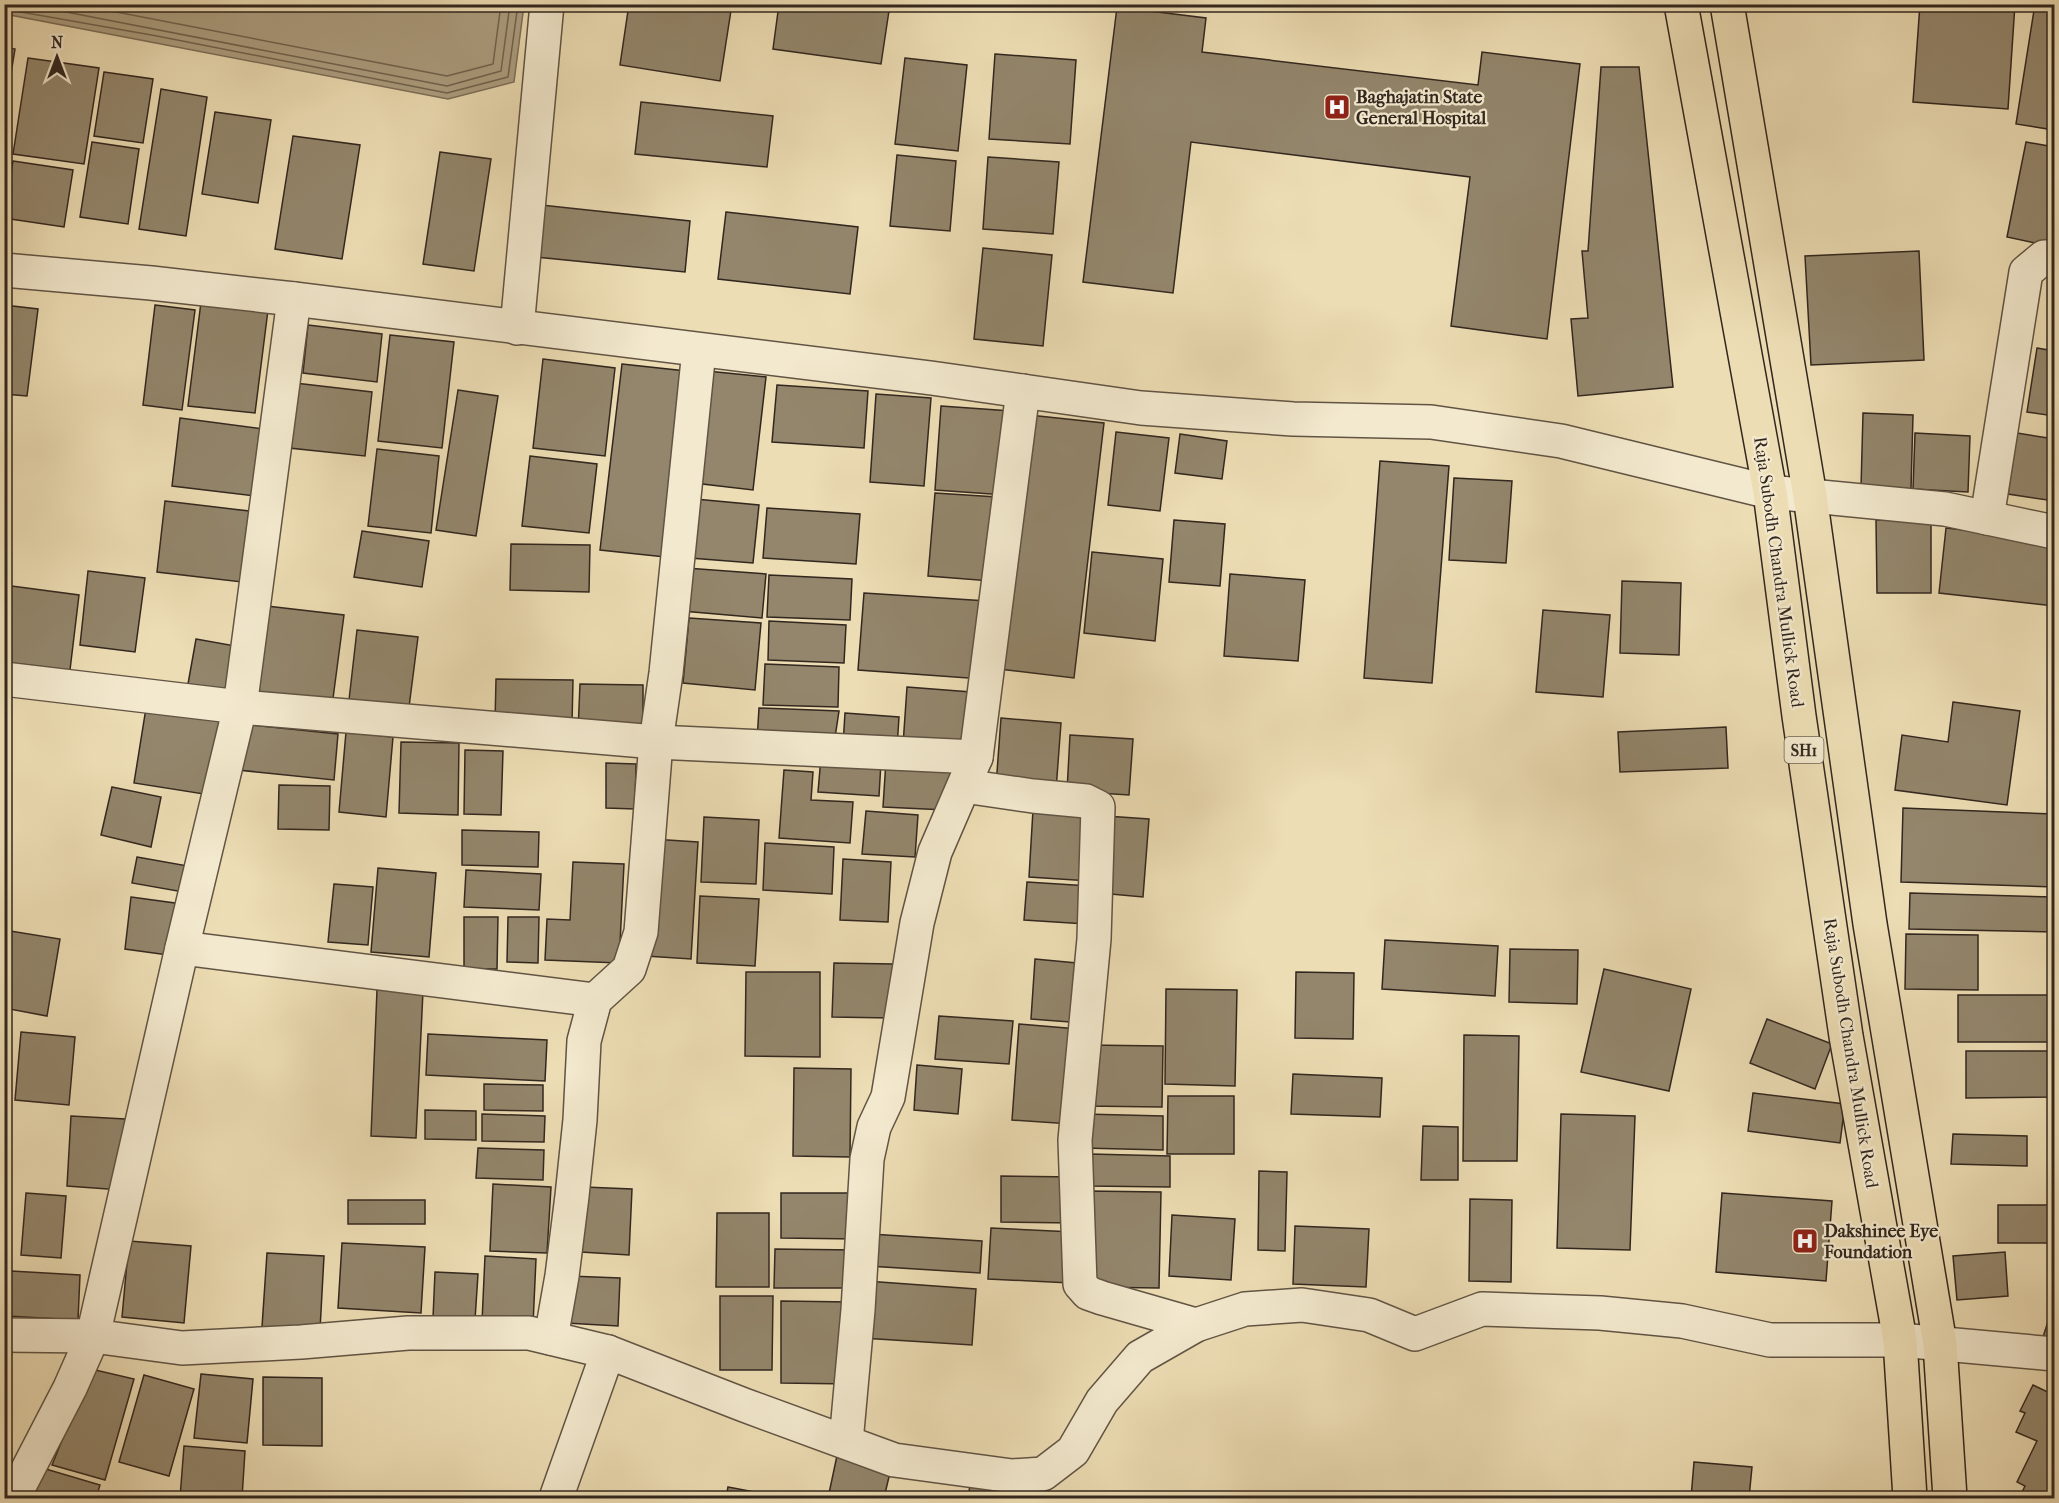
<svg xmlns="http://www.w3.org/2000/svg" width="2059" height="1503" viewBox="0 0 2059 1503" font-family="'IM FELL French Canon',serif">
	<rect width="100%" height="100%" fill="#edddb4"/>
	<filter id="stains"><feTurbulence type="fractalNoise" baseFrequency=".00333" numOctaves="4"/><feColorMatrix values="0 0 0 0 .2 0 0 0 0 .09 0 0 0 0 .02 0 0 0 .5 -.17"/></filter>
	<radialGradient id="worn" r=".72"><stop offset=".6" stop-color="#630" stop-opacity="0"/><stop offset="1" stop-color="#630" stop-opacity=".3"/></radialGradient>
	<!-- water -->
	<polygon fill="#ad9f81" stroke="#7c6f5a" stroke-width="1.5" points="4,5 5,4 524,5 514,82 448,99 5,14"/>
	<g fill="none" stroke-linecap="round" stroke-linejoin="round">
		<!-- shore -->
		<g stroke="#706350" stroke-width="1.5">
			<polyline points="25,4 447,86 501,71 510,4"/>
			<polyline points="75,4 447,76 493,64 501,4"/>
			<polyline points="4,9 157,36 447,93 508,77 518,4"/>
		</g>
	</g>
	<!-- building -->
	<g fill="#93866c" stroke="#32271f" stroke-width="1.5">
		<polygon points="629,4 732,4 720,81 620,65"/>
		<polygon points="779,4 890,4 881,64 773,49"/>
		<polygon points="1771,4 1867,4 1866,10"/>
		<polygon points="1920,4 2015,4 2008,109 1913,102"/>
		<polygon points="2035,4 2054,4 2054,130 2016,124"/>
		<polygon points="1117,7 1206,18 1202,52 1478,85 1482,52 1580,64 1547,339 1451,326 1470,177 1191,142 1173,293 1083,282"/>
		<polygon points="4,47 15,49 4,116"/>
		<polygon points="995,54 1076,60 1070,144 989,139"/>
		<polygon points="28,58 99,68 84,164 13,154"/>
		<polygon points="905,58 967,65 958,151 895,144"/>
		<polygon points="1601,67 1639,67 1673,387 1578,396 1571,319 1588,318 1582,251 1588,251"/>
		<polygon points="104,72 153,79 143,143 94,136"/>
		<polygon points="161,89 207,97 186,236 139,229"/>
		<polygon points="641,102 773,116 767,167 635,154"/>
		<polygon points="215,112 271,120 258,203 202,194"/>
		<polygon points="293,136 360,145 342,259 275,249"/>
		<polygon points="92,142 139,149 128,224 80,217"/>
		<polygon points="2026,142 2054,147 2054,247 2007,237"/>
		<polygon points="440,152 491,159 474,271 423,264"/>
		<polygon points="897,155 956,161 950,231 890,226"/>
		<polygon points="988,157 1059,162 1053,234 983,229"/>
		<polygon points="13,161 73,170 64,227 4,218"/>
		<polygon points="541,205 690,221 685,272 536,257"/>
		<polygon points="726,212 858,227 850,294 718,279"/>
		<polygon points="983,248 1052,255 1043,346 974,339"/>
		<polygon points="1919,251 1924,360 1811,365 1805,256"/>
		<polygon points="201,302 268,310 255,413 188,406"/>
		<polygon points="4,305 38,309 27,396 4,394"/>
		<polygon points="155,305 195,310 182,410 143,405"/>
		<polygon points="308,325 382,334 377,382 303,373"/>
		<polygon points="390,335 454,342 442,448 378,441"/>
		<polygon points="2037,348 2054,351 2054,416 2027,412"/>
		<polygon points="543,359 615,368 605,456 533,448"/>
		<polygon points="622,364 686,371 665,557 600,550"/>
		<polygon points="707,371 766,377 753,490 694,483"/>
		<polygon points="295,383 372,392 365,456 289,448"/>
		<polygon points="777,385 868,391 864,448 772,442"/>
		<polygon points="458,390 498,396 476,536 436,530"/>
		<polygon points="876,394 931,398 924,486 870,482"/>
		<polygon points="941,406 1011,411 1005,495 935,490"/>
		<polygon points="1863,413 1913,415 1911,489 1861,488"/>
		<polygon points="1029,415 1104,423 1074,678 999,669"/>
		<polygon points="180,418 263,429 255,496 172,486"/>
		<polygon points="1116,432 1169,438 1160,511 1108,505"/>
		<polygon points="1915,433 1970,436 1968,492 1913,489"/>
		<polygon points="2017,433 2054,439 2054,501 2008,494"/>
		<polygon points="1180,434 1227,441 1222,479 1175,473"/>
		<polygon points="377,449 439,456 431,533 368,526"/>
		<polygon points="530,456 597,464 589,533 522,526"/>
		<polygon points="1380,461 1449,466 1432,683 1364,678"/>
		<polygon points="1454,478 1512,481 1506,563 1449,560"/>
		<polygon points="935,493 997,497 991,581 928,576"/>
		<polygon points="695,499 759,505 753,563 690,558"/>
		<polygon points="165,501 249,511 242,582 157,572"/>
		<polygon points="767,508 860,514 856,564 763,558"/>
		<polygon points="1931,519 1931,593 1877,593 1876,520"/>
		<polygon points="1174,520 1225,524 1220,586 1169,582"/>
		<polygon points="1946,528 2054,540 2054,606 1939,593"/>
		<polygon points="362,531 429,541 422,587 354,577"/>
		<polygon points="511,544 590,545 589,592 510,590"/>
		<polygon points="1092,552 1163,559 1155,641 1084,633"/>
		<polygon points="686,568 766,574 762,618 682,611"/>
		<polygon points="88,571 145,578 135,652 80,645"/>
		<polygon points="1230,574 1305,580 1298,661 1224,656"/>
		<polygon points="769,575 852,579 850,620 767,617"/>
		<polygon points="1622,581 1681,583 1679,655 1620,653"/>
		<polygon points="4,585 79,595 70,670 4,662"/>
		<polygon points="864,593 987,601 982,679 858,670"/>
		<polygon points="258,605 344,615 332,706 247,696"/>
		<polygon points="1543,610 1610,615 1603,697 1536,692"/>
		<polygon points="689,618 761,623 755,690 683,683"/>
		<polygon points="769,621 846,625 844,663 768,660"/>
		<polygon points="357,630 418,637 409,707 349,700"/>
		<polygon points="196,639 241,647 234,692 188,684"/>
		<polygon points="765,664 839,667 838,707 763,705"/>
		<polygon points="496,679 573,680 572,724 495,722"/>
		<polygon points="580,684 643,685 643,733 578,732"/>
		<polygon points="907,687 971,692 967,750 903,745"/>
		<polygon points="1953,702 2020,711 2007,805 1895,790 1902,735 1948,742"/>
		<polygon points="146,708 222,720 210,795 134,783"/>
		<polygon points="759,708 839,711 834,744 757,741"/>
		<polygon points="845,713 899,717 897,748 843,745"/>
		<polygon points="1001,718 1061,723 1056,790 996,786"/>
		<polygon points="243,724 338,734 334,780 238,770"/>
		<polygon points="1726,727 1728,768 1620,772 1618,732"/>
		<polygon points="346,732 393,737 386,817 339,812"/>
		<polygon points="1070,735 1133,739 1129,795 1067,791"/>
		<polygon points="401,742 459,743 458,815 399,813"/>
		<polygon points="465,750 503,751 501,815 464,814"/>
		<polygon points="821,757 881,762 879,796 818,792"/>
		<polygon points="886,761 952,767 946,810 883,807"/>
		<polygon points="606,763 636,764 635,809 606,808"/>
		<polygon points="784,770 813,772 811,800 853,802 850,843 779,838"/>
		<polygon points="279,785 330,786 329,830 278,829"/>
		<polygon points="112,787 161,797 151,847 101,835"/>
		<polygon points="1903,808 2054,814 2054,887 1901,882"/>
		<polygon points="1033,810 1094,814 1090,881 1029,877"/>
		<polygon points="866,811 918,815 915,857 862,854"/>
		<polygon points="1106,816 1149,819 1143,897 1100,893"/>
		<polygon points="704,817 759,820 756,884 701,882"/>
		<polygon points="462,830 539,832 538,867 462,865"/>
		<polygon points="652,839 698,842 691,959 646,956"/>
		<polygon points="765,843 834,847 832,894 763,890"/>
		<polygon points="137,857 188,866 183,892 132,883"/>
		<polygon points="843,859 891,862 888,922 840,920"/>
		<polygon points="573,862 624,864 619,963 545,960 547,919 570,920"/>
		<polygon points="378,868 436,873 429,957 371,952"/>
		<polygon points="466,870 541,874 539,910 464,907"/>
		<polygon points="1027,882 1089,886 1086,924 1024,920"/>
		<polygon points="334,884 373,887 368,945 328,942"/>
		<polygon points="1910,893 2054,897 2054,932 1909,929"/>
		<polygon points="700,896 759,899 755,966 697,963"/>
		<polygon points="131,897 182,904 175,956 125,949"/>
		<polygon points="464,917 498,917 497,969 464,969"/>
		<polygon points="508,917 539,917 538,963 507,962"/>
		<polygon points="4,930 60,939 47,1016 4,1008"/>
		<polygon points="1906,934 1978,935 1978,990 1905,989"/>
		<polygon points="1385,940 1498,946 1495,996 1382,989"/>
		<polygon points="1510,949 1578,950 1577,1004 1509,1002"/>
		<polygon points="1035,959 1087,964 1083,1023 1031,1019"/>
		<polygon points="834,963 893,964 891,1018 832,1017"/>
		<polygon points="1604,969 1691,989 1669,1091 1581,1072"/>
		<polygon points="746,972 820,972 820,1057 745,1056"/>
		<polygon points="1296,972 1354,973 1353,1039 1295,1038"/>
		<polygon points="1166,989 1237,990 1235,1086 1165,1084"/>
		<polygon points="377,990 423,991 416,1138 371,1136"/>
		<rect x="1958" y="995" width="96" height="47"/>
		<polygon points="939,1016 1013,1021 1009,1064 935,1059"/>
		<polygon points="1767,1019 1832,1044 1815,1089 1750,1063"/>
		<polygon points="1019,1024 1078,1029 1071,1124 1012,1120"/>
		<polygon points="21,1032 75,1037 69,1105 15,1100"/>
		<polygon points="428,1034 547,1040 545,1081 426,1075"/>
		<polygon points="1464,1035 1519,1036 1517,1161 1463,1161"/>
		<polygon points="1086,1045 1163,1046 1162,1107 1085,1106"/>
		<polygon points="1966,1051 2054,1051 2054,1097 1966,1098"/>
		<polygon points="917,1065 962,1069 958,1114 914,1110"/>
		<polygon points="794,1068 851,1069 850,1157 793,1156"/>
		<polygon points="1293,1074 1382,1078 1380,1117 1291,1114"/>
		<polygon points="484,1084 543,1085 543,1111 484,1110"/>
		<polygon points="1753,1093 1845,1104 1840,1143 1748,1131"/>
		<polygon points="1168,1096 1234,1096 1234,1154 1167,1154"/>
		<polygon points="425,1110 476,1111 476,1140 425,1139"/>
		<polygon points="482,1114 545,1116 544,1142 482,1141"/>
		<polygon points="1084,1114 1163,1116 1163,1150 1083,1148"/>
		<polygon points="1561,1114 1635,1116 1630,1250 1557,1248"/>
		<polygon points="71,1116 125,1119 121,1190 67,1186"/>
		<polygon points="1423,1126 1458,1127 1458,1180 1421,1180"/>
		<polygon points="1953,1134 2027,1136 2027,1166 1951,1164"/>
		<polygon points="478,1148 544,1150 543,1180 476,1178"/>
		<polygon points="1090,1154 1170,1156 1170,1187 1089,1186"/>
		<polygon points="1259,1171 1287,1172 1285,1251 1258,1250"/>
		<polygon points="1001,1176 1074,1177 1074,1223 1001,1222"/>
		<polygon points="493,1184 551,1187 547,1253 490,1251"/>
		<polygon points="584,1187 632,1189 629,1255 581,1252"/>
		<polygon points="1087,1191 1161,1192 1159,1288 1086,1287"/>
		<polygon points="26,1193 66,1196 61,1258 21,1255"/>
		<polygon points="781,1193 856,1193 856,1239 781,1238"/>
		<polygon points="1722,1193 1832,1201 1826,1281 1716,1272"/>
		<polygon points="1470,1199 1512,1200 1511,1282 1469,1281"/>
		<rect x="348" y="1200" width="77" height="24"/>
		<rect x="1998" y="1205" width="56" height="38"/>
		<polygon points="717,1213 769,1213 769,1287 716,1287"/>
		<polygon points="1172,1215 1235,1219 1231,1280 1169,1276"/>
		<polygon points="1295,1226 1369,1229 1366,1287 1293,1284"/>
		<polygon points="991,1228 1073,1232 1070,1283 988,1279"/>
		<polygon points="870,1234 982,1241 980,1273 868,1266"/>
		<polygon points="129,1241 191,1246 184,1323 122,1317"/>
		<polygon points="342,1243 425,1247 421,1313 338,1308"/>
		<polygon points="775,1249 856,1250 856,1288 774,1288"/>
		<polygon points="2005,1252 2008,1296 1957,1300 1953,1256"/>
		<polygon points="267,1253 324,1256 320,1330 262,1327"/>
		<polygon points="485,1256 536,1259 533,1325 482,1322"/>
		<polygon points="11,1271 80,1275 78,1320 7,1316"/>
		<polygon points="435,1272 478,1274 475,1320 433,1318"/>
		<polygon points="569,1276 620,1278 618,1326 566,1323"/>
		<polygon points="866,1281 976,1289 972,1345 862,1338"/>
		<polygon points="720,1296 773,1296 772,1370 720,1370"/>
		<polygon points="781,1301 851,1302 850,1384 781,1383"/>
		<polygon points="2054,1303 2054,1340 2043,1337"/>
		<polygon points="91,1369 134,1379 105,1480 52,1465"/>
		<polygon points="201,1374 253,1379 247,1443 194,1438"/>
		<polygon points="144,1375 194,1389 169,1476 119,1462"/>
		<polygon points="263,1377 322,1378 322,1446 263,1445"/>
		<polygon points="2033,1385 2054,1395 2054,1498 2019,1498 2025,1486 2017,1482 2037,1441 2016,1432 2025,1413 2020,1411"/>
		<polygon points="184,1446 245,1451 242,1498 180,1498"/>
		<polygon points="838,1451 892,1464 884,1498 828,1498"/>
		<polygon points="1694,1462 1752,1467 1749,1498 1691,1498"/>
		<polygon points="39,1467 100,1485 96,1498 30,1498"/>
		<polygon points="970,1485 1036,1491 1035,1498 968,1498"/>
		<polygon points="728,1487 787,1498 726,1498"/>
	</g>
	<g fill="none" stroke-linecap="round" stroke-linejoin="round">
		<defs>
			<g id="minor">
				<polyline points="4,270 151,283 294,299 931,378 1141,408 1293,419 1431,422 1561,441 1770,492 1945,509 2054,532"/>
				<polyline points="517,328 547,4"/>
				<polyline points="1987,518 2026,272 2044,257 2054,257"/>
				<polyline points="4,679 240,707 656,742 976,757"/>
				<polyline points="964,786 1033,796 1086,801 1098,807 1094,939 1075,1140 1080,1284 1088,1293 1102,1298 1196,1325"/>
				<polyline points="182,948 595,1000"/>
				<polyline points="4,1335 93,1336 182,948 240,707 294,299"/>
				<polyline points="551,1338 562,1276 572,1196 580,1120 584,1041 595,1000 629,969 641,932 656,742 666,673 699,350"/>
				<polyline points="846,1442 858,1310 867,1159 874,1127 888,1097 917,923 935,852 976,757 1023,391"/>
				<polyline points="13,1498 70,1388 93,1336 182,1348 301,1342 408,1333 529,1333 608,1352 744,1405 894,1460 1012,1476 1043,1474 1073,1451 1102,1401 1140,1357 1196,1325 1245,1309 1302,1305 1369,1315 1415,1334 1482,1309 1600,1313 1682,1321 1770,1340 1900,1340 2054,1354"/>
				<polyline points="556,1498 608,1352"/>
			</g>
			<g id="primary">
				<polyline points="1681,4 1770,492 1799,716 1846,1036 1900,1340 1910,1498"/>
				<polyline points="1727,4 1810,496 1870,924 1940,1344 1950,1498"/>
			</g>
		</defs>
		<!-- minor casing -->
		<use href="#minor" stroke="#615444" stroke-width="36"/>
		<!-- primary casing -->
		<use href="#primary" stroke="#32271f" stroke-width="36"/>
		<!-- minor -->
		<use href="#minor" stroke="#f3e9ce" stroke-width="33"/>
		<!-- primary -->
		<use href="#primary" stroke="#edddb4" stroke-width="33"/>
	</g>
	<!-- icons -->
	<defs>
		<symbol id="hospital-square" viewBox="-11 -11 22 22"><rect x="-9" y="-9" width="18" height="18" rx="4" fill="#8f2418" stroke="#f3e9ce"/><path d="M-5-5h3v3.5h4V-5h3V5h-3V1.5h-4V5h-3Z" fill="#fff"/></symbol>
	</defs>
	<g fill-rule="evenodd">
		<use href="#hospital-square" x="1322" y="92" width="30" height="30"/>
		<use href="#hospital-square" x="1790" y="1226" width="30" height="30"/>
	</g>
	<g text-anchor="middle" stroke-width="4.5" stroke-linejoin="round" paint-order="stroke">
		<!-- shield labels -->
		<rect fill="#f3e9ce" stroke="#6c6154" stroke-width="1.5" x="1784.5" y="737" width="39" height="26" rx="4.5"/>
		<g font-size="16" font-weight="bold" fill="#32271f">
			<text x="1804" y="756">SH1</text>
		</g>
		<!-- poi labels -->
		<g font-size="18" font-weight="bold" fill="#32271f" stroke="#f3e9ce" text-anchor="start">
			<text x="1356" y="103">Baghajatin State<tspan x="1356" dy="21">General Hospital</tspan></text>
			<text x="1824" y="1237">Dakshinee Eye<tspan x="1824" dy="21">Foundation</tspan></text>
		</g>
		<!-- street labels -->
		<g font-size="18" fill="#32271f" stroke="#f3e9ce">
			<text transform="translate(1779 572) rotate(82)" y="6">Raja Subodh Chandra Mullick Road</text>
			<text transform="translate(1851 1053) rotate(81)" y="6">Raja Subodh Chandra Mullick Road</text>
		</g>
	</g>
	<!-- margin -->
	<rect width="2059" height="1503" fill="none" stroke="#edddb4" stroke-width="24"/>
	<rect x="6" y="6" width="2047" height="1491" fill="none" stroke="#32271f" stroke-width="3"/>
	<rect x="12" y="12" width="2035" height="1479" fill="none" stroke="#32271f" stroke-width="1.5"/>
	<!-- north arrow -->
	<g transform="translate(57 57)" stroke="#f3e9ce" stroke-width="4.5" paint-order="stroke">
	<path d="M0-4.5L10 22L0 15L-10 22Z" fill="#32271f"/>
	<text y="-9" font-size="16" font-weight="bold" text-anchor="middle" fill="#32271f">N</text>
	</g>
	<rect width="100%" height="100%" filter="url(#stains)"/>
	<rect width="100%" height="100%" fill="url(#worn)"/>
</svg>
